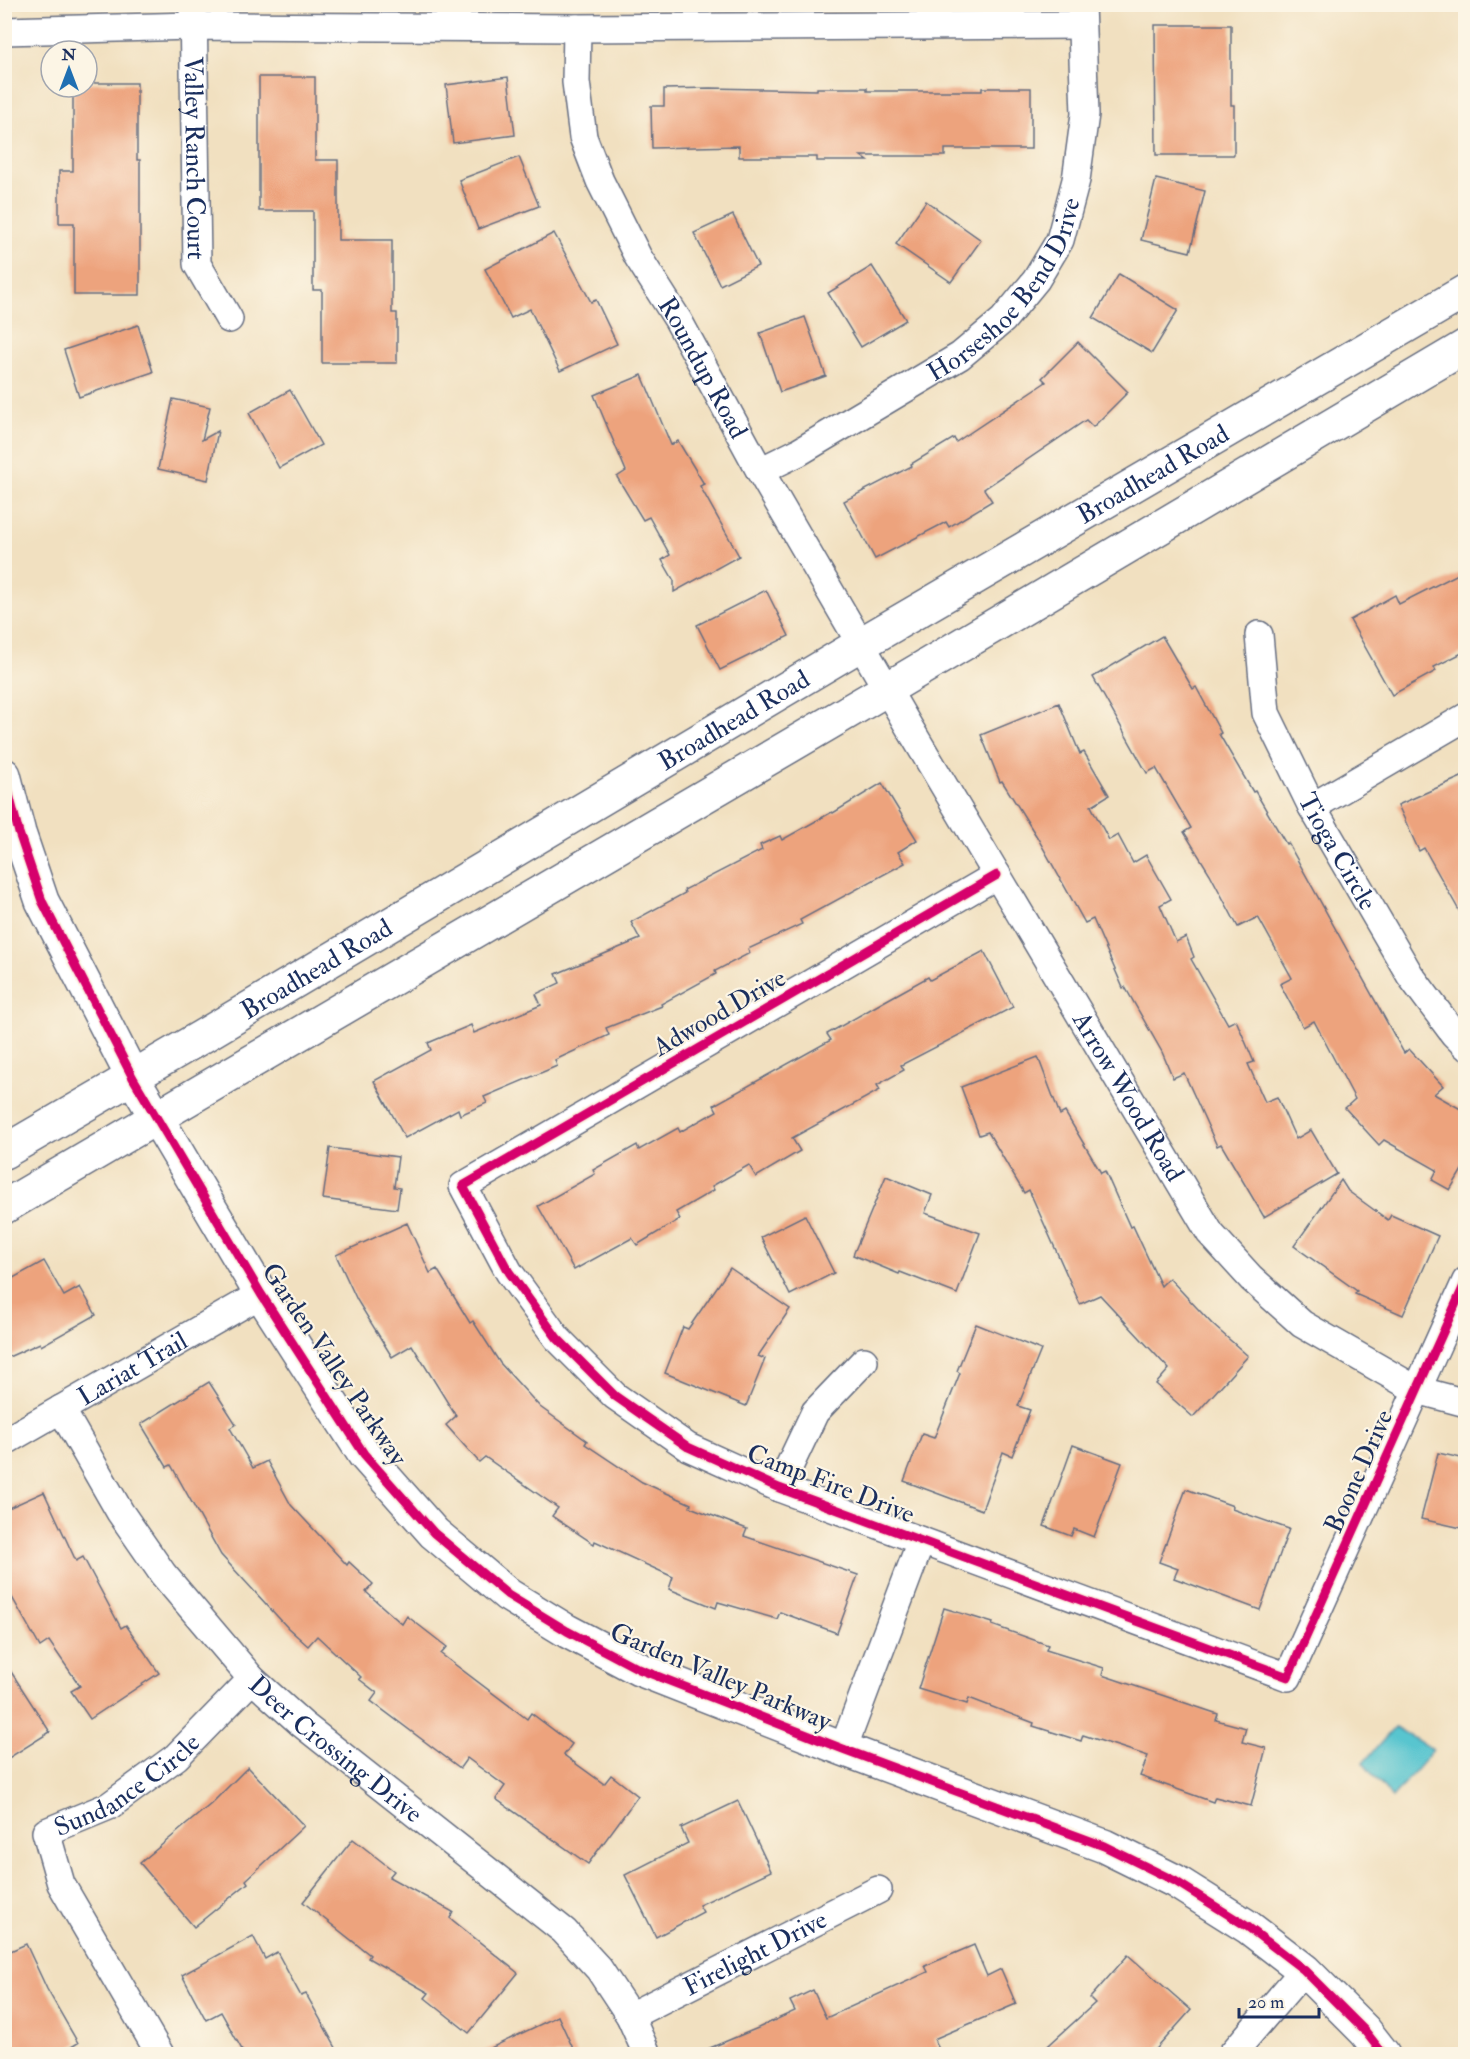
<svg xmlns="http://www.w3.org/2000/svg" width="1470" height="2059" viewBox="0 0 1470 2059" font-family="'IM FELL Double Pica',serif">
	<rect width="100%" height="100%" fill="#fcf5e5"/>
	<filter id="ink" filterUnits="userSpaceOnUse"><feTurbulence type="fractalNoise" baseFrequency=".0167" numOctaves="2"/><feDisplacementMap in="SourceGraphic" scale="12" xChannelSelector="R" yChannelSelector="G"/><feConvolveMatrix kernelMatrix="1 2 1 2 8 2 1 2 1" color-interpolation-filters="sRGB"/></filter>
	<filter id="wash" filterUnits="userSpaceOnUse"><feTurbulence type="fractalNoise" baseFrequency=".008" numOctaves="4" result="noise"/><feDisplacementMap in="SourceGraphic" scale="24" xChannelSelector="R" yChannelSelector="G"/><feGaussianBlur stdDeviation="1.35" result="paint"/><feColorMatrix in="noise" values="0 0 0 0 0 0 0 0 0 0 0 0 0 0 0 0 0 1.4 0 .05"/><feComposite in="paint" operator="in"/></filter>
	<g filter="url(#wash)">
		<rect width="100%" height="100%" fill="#f1e0c0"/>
		<!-- water -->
		<polygon fill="#58c5cf" stroke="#3a7a96" stroke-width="1.5" points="1395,1727 1433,1750 1392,1798 1363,1763"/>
		<g id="blocks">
			<!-- building -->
			<g fill="#eda37d">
				<polygon points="1155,25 1231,25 1231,105 1234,105 1234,155 1156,155"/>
				<polygon points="259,77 315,77 315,160 338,160 338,240 392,240 392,313 397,313 397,363 322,363 322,290 313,290 313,211 259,211"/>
				<polygon points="508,77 515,135 453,143 446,85"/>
				<polygon points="87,83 137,83 137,160 140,160 140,295 74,295 74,223 59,223 59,171 73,171 73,87 87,87"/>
				<polygon points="710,88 817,90 817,88 867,88 867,91 982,91 982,88 1031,88 1031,149 945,149 945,156 861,156 868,161 817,161 817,157 739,157 739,146 652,148 651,106 664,106 664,89"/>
				<polygon points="519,157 539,206 478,229 459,180"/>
				<polygon points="1156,179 1205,191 1190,252 1141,240"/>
				<polygon points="926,201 981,240 951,282 896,244"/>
				<polygon points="733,215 758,266 720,285 694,233"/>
				<polygon points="554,233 591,302 596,300 617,344 560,371 530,309 511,318 485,269"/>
				<polygon points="872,266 906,320 861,347 828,293"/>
				<polygon points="1119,274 1178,310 1152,353 1093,318"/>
				<polygon points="805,317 826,376 780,392 760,333"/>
				<polygon points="138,325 153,372 79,397 64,350"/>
				<polygon points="1078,342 1128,392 1093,427 1086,420 984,489 992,501 949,527 946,522 875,559 844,501 912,466 911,464 954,438 956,442 1046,382 1042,378"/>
				<polygon points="642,375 671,445 678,441 704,484 700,486 739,556 674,592 674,581 662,560 670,555 649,517 643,520 617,477 626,471 594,395"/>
				<polygon points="290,390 321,445 279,468 249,413"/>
				<polygon points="173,399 210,407 202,440 218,431 208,480 158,469"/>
				<polygon points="1466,570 1466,651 1434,667 1436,671 1392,695 1350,620 1395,595 1399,604"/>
				<polygon points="766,590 789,636 720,670 697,625"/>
				<polygon points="1162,636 1193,689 1196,687 1221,733 1219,734 1253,792 1255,791 1286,844 1288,843 1404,1053 1409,1049 1443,1086 1434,1094 1466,1112 1466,1163 1450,1190 1432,1180 1437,1170 1384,1140 1379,1145 1345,1108 1355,1099 1314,1021 1303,1027 1280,984 1292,978 1258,917 1238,927 1210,874 1184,832 1191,828 1156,768 1147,773 1093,677"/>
				<polygon points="1059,703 1080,754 1084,752 1109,795 1091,806 1109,840 1118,835 1133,863 1146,855 1171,899 1160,905 1176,942 1186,937 1194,957 1191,959 1228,1024 1236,1020 1254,1062 1248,1064 1265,1102 1277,1097 1296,1139 1311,1130 1337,1174 1264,1217 1221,1144 1217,1146 1184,1073 1173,1078 1162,1052 1125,987 1123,988 1093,919 1085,923 1037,837 1002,781 1000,782 981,735"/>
				<polygon points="1466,775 1466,923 1424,848 1419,851 1398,805"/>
				<polygon points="882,783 917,840 898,852 905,863 800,920 802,924 748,949 750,953 715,971 716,974 661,1004 662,1006 606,1028 609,1035 555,1060 557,1066 484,1097 487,1103 460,1115 458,1109 405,1138 374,1081 431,1050 428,1043 471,1025 474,1033 541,1005 536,994 560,983 556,974 640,939 631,922 685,893 684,890 762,850 760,845 780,836 782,840 832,812 833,813"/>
				<polygon points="984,951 1013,1007 901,1065 904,1070 877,1085 880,1090 792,1138 800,1151 756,1177 749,1165 712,1186 714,1190 676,1212 680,1219 637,1245 632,1238 574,1270 538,1206 595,1174 593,1170 637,1145 639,1150 678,1128 680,1132 717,1111 714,1105 831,1040 827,1034 885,1001 928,977 930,980"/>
				<polygon points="1038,1057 1060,1115 1065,1112 1101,1173 1105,1171 1130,1227 1133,1226 1161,1286 1169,1278 1213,1325 1248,1356 1193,1417 1156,1384 1169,1369 1100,1295 1080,1304 1029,1190 1024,1193 988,1132 979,1135 961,1087"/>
				<polygon points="330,1148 398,1157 394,1187 400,1188 397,1209 323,1199"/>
				<polygon points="886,1176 932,1195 925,1213 980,1233 957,1294 900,1272 899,1274 853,1255"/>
				<polygon points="1341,1180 1348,1191 1388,1220 1391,1215 1438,1236 1403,1315 1355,1294 1357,1291 1294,1246"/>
				<polygon points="805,1215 834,1273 790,1295 761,1237"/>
				<polygon points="407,1223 430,1273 437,1269 470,1323 473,1321 500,1363 540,1407 587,1441 585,1444 642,1482 691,1504 690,1507 747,1529 744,1536 858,1575 837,1633 780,1612 777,1619 718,1602 716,1608 669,1589 673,1577 595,1541 594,1544 552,1516 558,1508 485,1457 479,1462 446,1425 456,1416 412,1345 392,1357 357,1300 336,1255"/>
				<polygon points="44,1261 64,1296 80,1287 96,1315 41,1346 40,1343 4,1359 4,1283"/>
				<polygon points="730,1268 790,1309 758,1356 765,1359 746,1406 665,1373 683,1327 688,1329"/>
				<polygon points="976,1324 1041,1350 1018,1406 1030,1410 1012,1456 1003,1452 982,1510 904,1481 922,1434 934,1438 960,1373 957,1371"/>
				<polygon points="209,1382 236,1424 230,1428 253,1468 267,1461 291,1505 347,1565 349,1562 373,1584 366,1592 402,1624 407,1616 447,1647 441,1654 527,1719 531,1713 572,1744 564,1755 604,1784 611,1775 638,1796 588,1864 496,1799 505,1786 467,1758 460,1768 371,1701 377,1693 359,1679 361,1677 317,1636 308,1646 288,1628 221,1555 171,1465 167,1467 141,1424"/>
				<polygon points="1073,1445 1122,1463 1094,1537 1074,1529 1071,1536 1044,1526"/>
				<polygon points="1438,1453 1466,1459 1466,1529 1421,1519"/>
				<polygon points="1186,1489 1233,1506 1232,1509 1289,1529 1260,1610 1174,1578 1178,1569 1159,1562"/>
				<polygon points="44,1492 76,1561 83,1557 121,1628 126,1625 159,1673 90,1719 71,1691 80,1686 49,1641 40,1647 4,1583 4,1510"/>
				<polygon points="944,1608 993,1623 992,1625 1048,1645 1046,1650 1104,1668 1102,1675 1218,1714 1216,1720 1246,1728 1242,1742 1266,1748 1251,1806 1215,1797 1213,1802 1140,1776 1148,1756 1083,1735 1081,1741 1033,1726 1034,1723 969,1698 967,1704 918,1689"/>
				<polygon points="4,1661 50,1732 4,1761"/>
				<polygon points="248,1767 304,1826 246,1880 248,1883 194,1927 140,1863 211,1804"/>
				<polygon points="738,1801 771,1871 699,1905 703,1912 656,1937 625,1875 688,1843 681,1828"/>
				<polygon points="353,1839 394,1871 389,1877 453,1912 450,1918 518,1973 469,2033 425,1998 429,1993 368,1958 370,1955 303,1902"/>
				<polygon points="253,1936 265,1959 277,1952 301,1996 306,1994 340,2055 245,2055 221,2012 206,2020 182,1975"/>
				<polygon points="26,1944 47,1989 78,2043 58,2055 4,2055 4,1954"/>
				<polygon points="974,1945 987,1976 1001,1969 1016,2004 934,2039 942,2055 693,2055 758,2028 795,2011 790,2001 813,1990 826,2018 928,1972 925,1966"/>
				<polygon points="1128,1955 1191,2010 1151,2055 1038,2055 1095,2003 1090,1998"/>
				<polygon points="558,2016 576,2055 476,2055"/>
			</g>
		</g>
	</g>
	<g filter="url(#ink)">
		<use href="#blocks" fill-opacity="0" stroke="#666d80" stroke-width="1.5"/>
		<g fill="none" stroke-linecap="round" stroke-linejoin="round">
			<defs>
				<g id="minor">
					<path id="s1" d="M 193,4 L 197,264 L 229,319"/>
					<path id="s2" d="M 577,28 L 576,82 L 583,137 L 600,181 L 638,257 L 678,320 L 760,471 L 909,727 L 1210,1233 L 1251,1278 L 1302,1324 L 1417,1390 L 1466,1403"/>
					<polyline points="4,31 193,26 577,28 1081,25"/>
					<path id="s3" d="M 760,471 L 799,452 L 960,356 L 1003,320 L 1036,280 L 1060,240 L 1076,180 L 1085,114 L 1081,4"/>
					<path id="s4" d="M 1259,635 L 1266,713 L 1312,807 L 1410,975 L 1454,1034 L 1466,1046"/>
					<polyline points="1312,807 1466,717"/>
					<polyline points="997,875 463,1186 509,1272 557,1338 615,1396 688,1447 779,1488 1288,1677 1466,1281"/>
					<path id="s5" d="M 61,1409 L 120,1512 L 163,1574 L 252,1679 L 302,1724 L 564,1931 L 599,1969 L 630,2016 L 647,2054"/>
					<path id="s6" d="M 4,1442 L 261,1294"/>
					<polyline points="779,1488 815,1412 864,1361"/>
					<polyline points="843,1749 921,1541"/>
					<path id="s7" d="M 630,2016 L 878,1890"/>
					<path id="s8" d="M 160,2054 L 61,1884 L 46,1832 L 109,1806 L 176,1757 L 252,1679"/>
					<polyline points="1232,2054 1304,1970"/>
				</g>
				<g id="tertiary">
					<polyline points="4,775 19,833 42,901 133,1078 261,1294 364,1454 434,1533 508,1595 567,1631 639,1669 843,1749 1104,1846 1175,1881 1248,1927 1304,1970 1365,2031 1383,2054"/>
					<path id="s9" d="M 4,1152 L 203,1036 L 861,644 L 1466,291"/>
					<polyline points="4,1207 887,689 1466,346"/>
				</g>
			</defs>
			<!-- minor casing -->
			<use href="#minor" stroke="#666d80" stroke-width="30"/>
			<!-- tertiary casing -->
			<use href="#tertiary" stroke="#666d80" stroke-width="36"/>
			<!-- minor -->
			<use href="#minor" stroke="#fff" stroke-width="27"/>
			<!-- tertiary -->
			<use href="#tertiary" stroke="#fff" stroke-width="33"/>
			<defs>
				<g id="cycleway">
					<polyline points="4,775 19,833 42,901 133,1078 261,1294 364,1454 434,1533 508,1595 567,1631 639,1669 843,1749 1104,1846 1175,1881 1248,1927 1304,1970 1365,2031 1383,2054"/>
					<polyline points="997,875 463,1186 509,1272 557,1338 615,1396 688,1447 779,1488 1288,1677 1466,1281"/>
				</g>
			</defs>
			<!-- cycleway casing -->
			<use href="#cycleway" stroke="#fcf5e5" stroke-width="13"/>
			<!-- cycleway -->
			<use href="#cycleway" stroke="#d6006c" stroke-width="9"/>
		</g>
	</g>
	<g text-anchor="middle" stroke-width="4.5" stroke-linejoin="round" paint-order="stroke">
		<!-- street labels -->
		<g font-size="26" fill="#1b2f5e" stroke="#fcf5e5">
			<text dy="9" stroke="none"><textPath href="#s1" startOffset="154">Valley Ranch Court</textPath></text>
			<text dy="9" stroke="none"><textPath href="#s3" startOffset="312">Horseshoe Bend Drive</textPath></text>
			<text dy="9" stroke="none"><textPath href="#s2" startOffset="370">Roundup Road</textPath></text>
			<text dy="9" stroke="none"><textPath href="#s9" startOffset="1334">Broadhead Road</textPath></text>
			<text dy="9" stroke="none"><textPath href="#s9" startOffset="848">Broadhead Road</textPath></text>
			<text dy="9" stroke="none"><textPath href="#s4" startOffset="234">Tioga Circle</textPath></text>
			<text dy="9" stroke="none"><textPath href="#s9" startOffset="362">Broadhead Road</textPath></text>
			<text transform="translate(719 1012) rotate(-30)" y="9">Adwood Drive</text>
			<text dy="9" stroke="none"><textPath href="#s2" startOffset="1214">Arrow Wood Road</textPath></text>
			<text transform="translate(335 1364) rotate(56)" y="9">Garden Valley Parkway</text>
			<text dy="9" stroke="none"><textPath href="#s6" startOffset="148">Lariat Trail</textPath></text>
			<text transform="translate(1358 1471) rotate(-66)" y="9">Boone Drive</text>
			<text transform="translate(831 1483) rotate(21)" y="9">Camp Fire Drive</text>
			<text transform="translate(721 1676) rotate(23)" y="9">Garden Valley Parkway</text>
			<text dy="9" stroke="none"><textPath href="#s5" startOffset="441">Deer Crossing Drive</textPath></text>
			<text dy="9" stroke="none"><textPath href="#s8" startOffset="345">Sundance Circle</textPath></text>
			<text dy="9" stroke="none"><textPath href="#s7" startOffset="140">Firelight Drive</textPath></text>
		</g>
	</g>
	<!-- margin -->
	<rect width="1470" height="2059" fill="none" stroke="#fcf5e5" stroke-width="24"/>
	<!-- north arrow -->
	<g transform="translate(69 69)"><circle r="28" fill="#fcf5e5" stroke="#a2a6af" stroke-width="1.5"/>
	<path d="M0-4.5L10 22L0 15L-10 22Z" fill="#1f6fb2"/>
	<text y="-9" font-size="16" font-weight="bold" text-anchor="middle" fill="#1b2f5e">N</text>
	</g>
	<!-- scale -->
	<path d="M1239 2008v9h80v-9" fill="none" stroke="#1b2f5e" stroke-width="3"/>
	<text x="1248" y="2008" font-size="18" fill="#1b2f5e" stroke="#fcf5e5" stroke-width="4.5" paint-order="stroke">20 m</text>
</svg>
